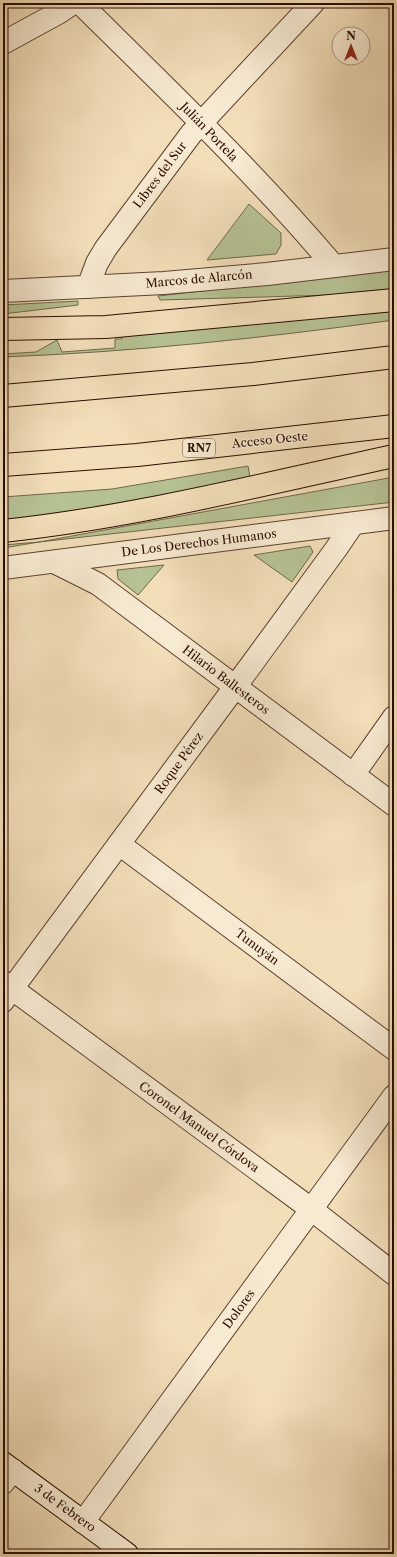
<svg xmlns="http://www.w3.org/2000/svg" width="397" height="1557" viewBox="0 0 397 1557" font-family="'Libre Caslon Text',serif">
	<rect width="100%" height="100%" fill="#f2deb9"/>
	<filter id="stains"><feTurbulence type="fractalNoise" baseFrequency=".005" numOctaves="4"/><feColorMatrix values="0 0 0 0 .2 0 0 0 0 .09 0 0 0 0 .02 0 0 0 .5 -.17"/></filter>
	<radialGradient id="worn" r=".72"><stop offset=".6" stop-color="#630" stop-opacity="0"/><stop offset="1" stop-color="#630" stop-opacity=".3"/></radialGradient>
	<!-- green -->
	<g fill="#b6c293" stroke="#71674a">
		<polygon points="249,204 281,233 281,245 276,254 207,260"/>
		<polygon points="394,269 394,291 331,295 160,300 158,296"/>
		<polygon points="78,301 78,305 3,314 3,305"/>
		<path d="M 394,308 L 394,320 C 264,338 134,352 3,357 L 3,354 L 36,352 L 57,340 L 62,352 L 115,348 L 115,339 L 122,339 L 121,329 Z"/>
		<polygon points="248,466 251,483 3,523 3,497 112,489"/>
		<polygon points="394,477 394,502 39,542 3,548 3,545 39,542"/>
		<polygon points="310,546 313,552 292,582 254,555"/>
		<polygon points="164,565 138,595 118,579 117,570"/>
	</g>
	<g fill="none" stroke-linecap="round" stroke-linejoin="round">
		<defs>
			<g id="minor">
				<path d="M 80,3 C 166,88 255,173 333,265"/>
				<polyline points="3,43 58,13 73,3"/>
				<polyline points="88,287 97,263 106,248 191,134 313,3"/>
				<polyline points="54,562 98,584 394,805"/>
				<polyline points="353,775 394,717"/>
				<polyline points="119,844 394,1049"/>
				<polyline points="3,982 311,1209 394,1274"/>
				<polyline points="3,1001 235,687 336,549 353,524"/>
				<polyline points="3,1483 13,1470"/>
				<polyline points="83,1522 394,1096"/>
			</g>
			<g id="tertiary">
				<polyline points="3,291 164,283 267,274 394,259"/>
				<polyline points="3,568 394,518"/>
			</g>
			<polyline id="secondary" points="3,1463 127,1554"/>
			<g id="motorway">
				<polyline points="3,329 106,327 394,300"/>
				<polyline points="3,396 253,374 394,357"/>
				<polyline points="3,465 137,455 394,426"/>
				<path d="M 3,531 C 135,517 264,484 394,456"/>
			</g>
		</defs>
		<!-- minor casing -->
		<use href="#minor" stroke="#5e402e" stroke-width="24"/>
		<!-- tertiary casing -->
		<use href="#tertiary" stroke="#5e402e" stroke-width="24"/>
		<!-- secondary casing -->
		<use href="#secondary" stroke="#2c0c00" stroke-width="24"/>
		<!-- motorway casing -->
		<use href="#motorway" stroke="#2c0c00" stroke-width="24"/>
		<!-- minor -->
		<use href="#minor" stroke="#f7ead2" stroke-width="22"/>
		<!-- tertiary -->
		<use href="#tertiary" stroke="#f7ead2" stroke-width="22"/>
		<!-- secondary -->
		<use href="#secondary" stroke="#f7ead2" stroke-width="22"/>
		<!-- motorway -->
		<use href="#motorway" stroke="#f2deb9" stroke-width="22"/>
	</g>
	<g text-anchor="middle" stroke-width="3" stroke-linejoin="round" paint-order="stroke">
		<!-- shield labels -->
		<rect fill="#f7ead2" stroke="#694f3f" stroke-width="1" x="183" y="439" width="32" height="18" rx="3"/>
		<g font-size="11" font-weight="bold" fill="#2c0c00">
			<text x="199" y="452">RN7</text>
		</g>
		<!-- street labels -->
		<g font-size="12" fill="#2c0c00" stroke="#f7ead2">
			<text transform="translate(209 132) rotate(46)" y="4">Julián Portela</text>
			<text transform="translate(160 175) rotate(-53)" y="4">Libres del Sur</text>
			<text transform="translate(199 279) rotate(-5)" y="4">Marcos de Alarcón</text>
			<text transform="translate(270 440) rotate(-6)" y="4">Acceso Oeste</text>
			<text transform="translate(199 543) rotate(-7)" y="4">De Los Derechos Humanos</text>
			<text transform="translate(226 680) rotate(37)" y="4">Hilario Ballesteros</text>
			<text transform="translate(179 763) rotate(-54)" y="4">Roque Pérez</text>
			<text transform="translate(257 947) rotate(37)" y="4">Tunuyán</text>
			<text transform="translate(199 1127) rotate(36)" y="4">Coronel Manuel Córdova</text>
			<text transform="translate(239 1309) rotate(-54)" y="4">Dolores</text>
			<text transform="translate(65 1508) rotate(36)" y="4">3 de Febrero</text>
		</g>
	</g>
	<!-- margin -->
	<rect width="397" height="1557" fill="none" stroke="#f2deb9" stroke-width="16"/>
	<rect x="4" y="4" width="389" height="1549" fill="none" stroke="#2c0c00" stroke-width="2"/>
	<rect x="8" y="8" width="381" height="1541" fill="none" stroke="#2c0c00"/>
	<!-- north arrow -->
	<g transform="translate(351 46)"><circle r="19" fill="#f7ead2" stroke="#a6917e"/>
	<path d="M0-3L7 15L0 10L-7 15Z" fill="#8f2418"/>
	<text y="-6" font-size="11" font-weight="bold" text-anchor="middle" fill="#2c0c00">N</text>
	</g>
	<rect width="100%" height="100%" filter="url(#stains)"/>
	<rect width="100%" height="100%" fill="url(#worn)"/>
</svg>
